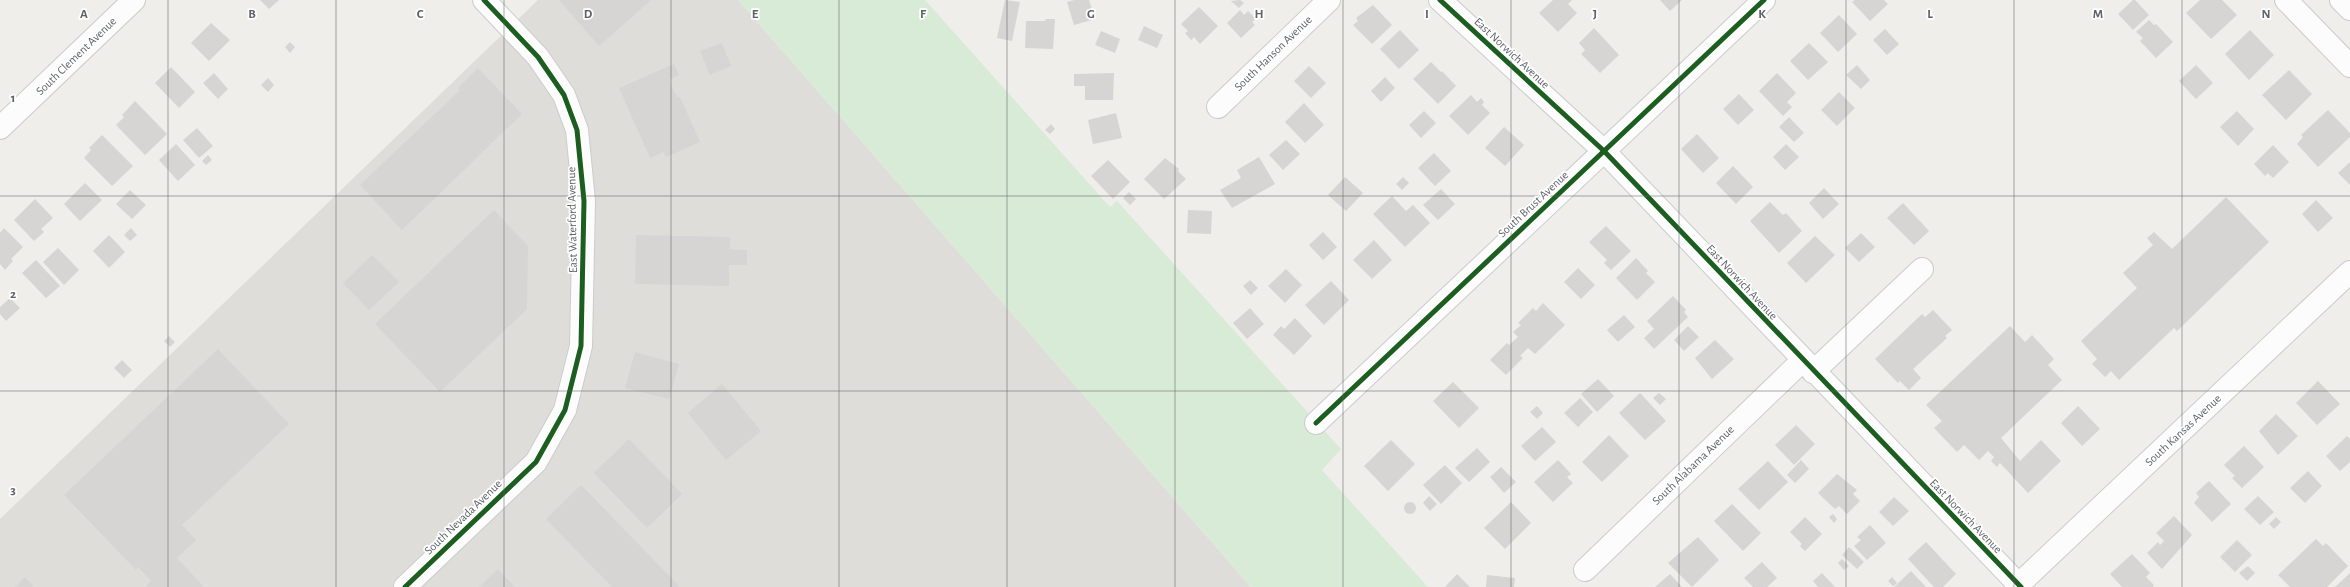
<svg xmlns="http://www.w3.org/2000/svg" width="2350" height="587" viewBox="0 0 2350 587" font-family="'Alegreya Sans',sans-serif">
	<rect width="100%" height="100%" fill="#efeeea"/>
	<!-- industrial -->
	<polygon fill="#dfddda" points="538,0 738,0 1251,587 0,587 0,519"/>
	<!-- green -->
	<polygon fill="#d8ebd6" points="738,0 925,0 1110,207 1117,201 1341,449 1322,470 1428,587 1251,587"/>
	<!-- building -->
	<g fill="#d6d5d3">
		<polygon points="260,0 279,0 269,9"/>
		<polygon points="559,0 651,0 599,46"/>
		<polygon points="1005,0 1020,2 1012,41 997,38"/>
		<polygon points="1074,0 1089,0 1095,19 1074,25 1067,2"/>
		<polygon points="1240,0 1244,3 1239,8 1231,1"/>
		<polygon points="1553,0 1572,0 1568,4 1577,13 1558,32 1539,13"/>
		<polygon points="1660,0 1682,0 1670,11"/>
		<polygon points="1855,0 1884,0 1888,4 1870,21 1852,2"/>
		<polygon points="2133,0 2135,0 2149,15 2133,30 2118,14"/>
		<polygon points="2200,0 2222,0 2237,15 2211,39 2186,13"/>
		<polygon points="1373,5 1392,25 1372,44 1353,25 1358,21 1356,18"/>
		<polygon points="1199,7 1218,26 1200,44 1194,37 1191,40 1185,33 1188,31 1181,24"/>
		<polygon points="1240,10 1244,15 1248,11 1256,19 1252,22 1255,25 1241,38 1227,23"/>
		<polygon points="1839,15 1857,34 1838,52 1820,33"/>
		<polygon points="1046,19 1055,19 1053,49 1025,48 1026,21 1045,21"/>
		<polygon points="2149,20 2154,25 2156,24 2173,42 2156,58 2140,41 2143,38 2136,32"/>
		<polygon points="211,23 230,40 209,61 191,43"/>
		<polygon points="1144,26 1163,35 1157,48 1138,40"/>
		<polygon points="1594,28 1619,55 1600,73 1581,54 1585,50 1579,43"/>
		<polygon points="1885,29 1899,44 1887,55 1873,40"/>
		<polygon points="1400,30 1419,50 1399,69 1380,49"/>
		<polygon points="2250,30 2274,55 2249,80 2225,54"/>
		<polygon points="1101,31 1120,39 1115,53 1095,45"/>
		<polygon points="290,42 295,47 290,53 285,47"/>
		<polygon points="722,43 731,66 710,75 700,51"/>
		<polygon points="1809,43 1828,62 1808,80 1790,61"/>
		<polygon points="1431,62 1441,72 1442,71 1456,86 1438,104 1413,79"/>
		<polygon points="674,64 679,75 669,80 677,98 680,97 700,142 666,157 663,152 650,158 619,88"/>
		<polygon points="1857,65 1870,80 1861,89 1846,75"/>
		<polygon points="2196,65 2213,83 2196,99 2179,81"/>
		<polygon points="1309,66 1326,83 1311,98 1294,81"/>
		<polygon points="171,67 195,92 179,108 155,83"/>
		<polygon points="478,68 522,114 402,230 360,185 460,90 458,88"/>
		<polygon points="2289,70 2312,94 2286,120 2262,95"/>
		<polygon points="214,73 228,89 218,99 203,83"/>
		<polygon points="1114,73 1113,100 1085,100 1085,86 1074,86 1074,74"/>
		<polygon points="1777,73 1796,93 1787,102 1792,107 1783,116 1759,91"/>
		<polygon points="1385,77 1395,88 1381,102 1371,91"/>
		<polygon points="268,78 274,85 268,92 261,85"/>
		<polygon points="1839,92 1855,108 1837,126 1821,110"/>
		<polygon points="1739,94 1754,110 1738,125 1723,109"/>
		<polygon points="1471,95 1477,102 1481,98 1484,102 1482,105 1490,113 1468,135 1449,116"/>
		<polygon points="135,101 167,134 145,155 116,125 124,117 122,115"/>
		<polygon points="1304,103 1324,125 1305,143 1285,122"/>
		<polygon points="2328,110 2350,133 2350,137 2318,167 2297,144 2303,137 2301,135"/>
		<polygon points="1424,111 1436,123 1421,138 1409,125"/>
		<polygon points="2237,111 2254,129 2238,146 2220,127"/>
		<polygon points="1116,113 1122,138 1093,144 1088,120"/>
		<polygon points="1789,117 1804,133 1794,142 1779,127"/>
		<polygon points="1051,124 1055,129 1050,134 1045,130"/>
		<polygon points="1504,127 1524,145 1505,166 1485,148"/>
		<polygon points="197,128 213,146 199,158 183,140"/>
		<polygon points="1697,134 1719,158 1703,173 1681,149"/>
		<polygon points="102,135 133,166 112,186 84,158 91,150 89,148"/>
		<polygon points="1286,140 1300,154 1283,170 1269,155"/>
		<polygon points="176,144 195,165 178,181 159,160"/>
		<polygon points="1786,144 1799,157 1785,170 1773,157"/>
		<polygon points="2273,145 2289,162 2273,178 2268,173 2265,176 2254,164"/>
		<polygon points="1434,153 1451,171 1435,186 1418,168"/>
		<polygon points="208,155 212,160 206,165 202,161"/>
		<polygon points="1259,157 1275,184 1232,208 1220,190 1241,178 1237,170"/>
		<polygon points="1165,158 1179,169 1178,171 1186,179 1164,199 1144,179"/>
		<polygon points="1108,160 1130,182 1113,199 1091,176"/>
		<polygon points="2350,162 2350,185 2338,173"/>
		<polygon points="1733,166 1753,187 1736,204 1716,183"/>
		<polygon points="1345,177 1363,193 1346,211 1328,195"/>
		<polygon points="1403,177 1409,183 1402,190 1396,184"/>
		<polygon points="85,183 102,200 80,221 64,204"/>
		<polygon points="1824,188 1839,204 1823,219 1809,203"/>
		<polygon points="1441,189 1455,204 1438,220 1423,205"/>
		<polygon points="130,190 146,205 132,219 116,204"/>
		<polygon points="1129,192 1136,199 1130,205 1123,198"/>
		<polygon points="1392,196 1406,211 1413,205 1430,223 1405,247 1373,214"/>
		<polygon points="2226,197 2269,242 2177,331 2174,328 2119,380 2111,371 2105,377 2092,364 2097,359 2081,341 2137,288 2123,273 2153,245 2147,238 2154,232 2172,249"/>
		<polygon points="35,199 53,218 41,229 44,232 34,241 14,220"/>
		<polygon points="2316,200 2333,218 2318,232 2302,214"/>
		<polygon points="1770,202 1783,215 1786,213 1802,231 1779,253 1750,221"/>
		<polygon points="1903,203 1929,231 1914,245 1887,218"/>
		<polygon points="494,210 528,246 527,309 440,392 375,324"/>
		<polygon points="1188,210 1212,211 1211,234 1187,233"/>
		<polygon points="1606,226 1631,251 1611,270 1604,263 1607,260 1589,242"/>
		<polygon points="4,228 23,247 11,259 13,261 5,270 0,264 0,233"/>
		<polygon points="131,228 137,235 130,241 124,235"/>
		<polygon points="1323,232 1337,247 1323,260 1309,245"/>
		<polygon points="1861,233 1875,247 1859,262 1845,248"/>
		<polygon points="109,235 125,252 109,268 93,251"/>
		<polygon points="636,235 730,237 730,249 747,250 747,265 729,265 729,286 635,284"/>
		<polygon points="1815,236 1835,255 1806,283 1787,263"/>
		<polygon points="1374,240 1392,260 1372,279 1353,260"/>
		<polygon points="58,248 79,270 64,285 43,262"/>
		<polygon points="372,255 399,282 369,310 343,283"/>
		<polygon points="1636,258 1648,271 1646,273 1655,282 1637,300 1616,278"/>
		<polygon points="36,260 60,286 46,298 22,273"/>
		<polygon points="1578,268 1595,285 1581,299 1564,282"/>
		<polygon points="1286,269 1302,285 1285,303 1268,286"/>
		<polygon points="1250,280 1258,288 1251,295 1243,286"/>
		<polygon points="1331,281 1349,300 1324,325 1305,305"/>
		<polygon points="1673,296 1686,310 1684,312 1688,317 1654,349 1644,338 1654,329 1647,321"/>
		<polygon points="10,298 20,308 6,321 0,314 0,307"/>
		<polygon points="1543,303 1565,325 1535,354 1528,348 1520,356 1523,358 1506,375 1490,360 1507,343 1509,345 1518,337 1513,332 1521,325 1518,323 1533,308 1536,311"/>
		<polygon points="1250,308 1264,324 1247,339 1233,323"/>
		<polygon points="1933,310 1952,330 1945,336 1947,338 1913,369 1921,378 1909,390 1900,381 1898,383 1875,359 1922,314 1925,317"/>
		<polygon points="1624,315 1635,327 1618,342 1607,330"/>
		<polygon points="1295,318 1312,336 1294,355 1273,335 1281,326 1284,329"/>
		<polygon points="1688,326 1699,337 1684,351 1674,340"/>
		<polygon points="2010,326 2025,342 2032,335 2054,359 2048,365 2062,380 2001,438 2020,461 2041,440 2061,461 2028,493 2000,463 1997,467 1991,461 1994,457 1988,451 1979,460 1964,445 1957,452 1934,428 1942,421 1926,405"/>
		<polygon points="169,336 175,342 170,347 164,341"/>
		<polygon points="1715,340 1734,359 1712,379 1695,358"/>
		<polygon points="218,349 289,424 182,525 196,540 177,558 204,587 145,587 151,581 138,567 136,570 64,495"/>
		<polygon points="635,352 679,364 669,399 625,388"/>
		<polygon points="122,360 132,370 124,378 114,368"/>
		<polygon points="1598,379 1614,396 1597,412 1581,394"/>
		<polygon points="2318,381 2340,404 2317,425 2296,403"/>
		<polygon points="1453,382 1479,408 1459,428 1433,401"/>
		<polygon points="722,384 761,431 726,460 688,413"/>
		<polygon points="1640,393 1666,421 1645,440 1619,413"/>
		<polygon points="1659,393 1666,399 1660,405 1653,398"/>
		<polygon points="1580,398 1593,412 1578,427 1564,413"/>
		<polygon points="1537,406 1543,413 1537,419 1530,412"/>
		<polygon points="2078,406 2100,429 2082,446 2061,423"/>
		<polygon points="2276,414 2298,436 2278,455 2259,431"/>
		<polygon points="1796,425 1815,444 1794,465 1775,445"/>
		<polygon points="1542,427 1556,442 1535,461 1521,446"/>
		<polygon points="1609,435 1629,456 1602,482 1582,462"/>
		<polygon points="2347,436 2350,439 2350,462 2340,471 2326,456"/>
		<polygon points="629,439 682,494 647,528 594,473"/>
		<polygon points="1391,440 1415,464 1388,491 1364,466"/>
		<polygon points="2244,446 2264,467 2242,488 2232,478 2235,476 2224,465"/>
		<polygon points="1477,448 1490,462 1469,482 1455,468"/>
		<polygon points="1558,460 1571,474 1567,477 1573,483 1553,502 1534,482"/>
		<polygon points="1801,460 1809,469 1795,483 1787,475"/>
		<polygon points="1768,461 1788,482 1759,510 1738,489"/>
		<polygon points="1445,465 1462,483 1441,504 1423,485"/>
		<polygon points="1501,467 1516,482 1504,493 1490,477"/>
		<polygon points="2308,471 2322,486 2305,503 2290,488"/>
		<polygon points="1837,474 1857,490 1853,494 1860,501 1847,514 1839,506 1835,509 1818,493"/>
		<polygon points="2209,481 2231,504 2212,522 2194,503 2199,497 2196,493"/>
		<polygon points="581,485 680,587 612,587 546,519"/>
		<polygon points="1429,496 1437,504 1430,511 1423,503"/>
		<polygon points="2258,496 2274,512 2260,525 2244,509"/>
		<polygon points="1894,497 1909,511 1893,526 1879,512"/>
		<polygon points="1511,502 1531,523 1505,549 1484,528"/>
		<circle cx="1410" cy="508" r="6"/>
		<polygon points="1732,504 1761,533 1743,551 1714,521"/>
		<polygon points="1833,514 1837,519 1834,523 1829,517"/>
		<polygon points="2174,516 2192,535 2162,569 2147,553 2158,542 2160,545 2164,541 2156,533"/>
		<polygon points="1805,517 1822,534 1805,551 1800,546 1802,544 1790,532"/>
		<polygon points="2276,517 2281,522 2274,529 2269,524"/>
		<polygon points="1870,525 1886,543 1867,560 1854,546 1861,540 1857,537"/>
		<polygon points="1698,537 1719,560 1692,587 1668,563"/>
		<polygon points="2316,539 2323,546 2326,543 2348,566 2327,587 2290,587 2278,575"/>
		<polygon points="2237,540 2252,555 2235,572 2220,557"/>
		<polygon points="1926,542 1956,574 1943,587 1934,587 1908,559"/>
		<polygon points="1849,547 1864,562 1857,569 1842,555"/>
		<polygon points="2132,554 2150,573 2146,577 2154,585 2153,587 2122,587 2110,574"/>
		<polygon points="1842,559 1849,566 1844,570 1838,563"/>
		<polygon points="1762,562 1777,578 1767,587 1753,587 1744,578"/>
		<polygon points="2248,566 2255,573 2247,581 2239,573"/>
		<polygon points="498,569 515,587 479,587"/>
		<polygon points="1911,571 1926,587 1894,587"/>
		<polygon points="1822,573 1835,587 1818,587 1813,581"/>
		<polygon points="2350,573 2350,587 2335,587"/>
		<polygon points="1457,574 1470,587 1445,587"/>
		<polygon points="1670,574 1682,587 1655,587"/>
		<polygon points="1487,575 1515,578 1514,587 1486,587"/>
		<polygon points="25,577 34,587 15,587"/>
		<polygon points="1892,577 1897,583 1893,586 1888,581"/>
	</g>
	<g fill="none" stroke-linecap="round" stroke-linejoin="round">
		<defs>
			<g id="street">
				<polyline points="1440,0 1604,151 2021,587"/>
				<polyline points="1218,107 1329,0"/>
				<polyline points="1813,372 1922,269"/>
				<polyline points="1316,423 1764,0"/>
				<polyline points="1585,570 1802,361"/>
				<polyline points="405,587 536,462 565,410 581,346 584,201 577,130 564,95 538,57 484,0"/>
				<polyline points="2016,587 2350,272"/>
			</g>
			<g id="secondary">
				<polyline points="2286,0 2350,66"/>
				<polyline points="2341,0 2350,9"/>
				<polyline points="0,128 134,0"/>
			</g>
		</defs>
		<!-- street casing -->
		<use href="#street" stroke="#cbcccc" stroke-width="24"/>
		<!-- secondary casing -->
		<use href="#secondary" stroke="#cacacb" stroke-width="24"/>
		<!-- street -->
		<use href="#street" stroke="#fdfcfc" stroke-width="22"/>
		<!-- secondary -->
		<use href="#secondary" stroke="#fdfcfc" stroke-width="22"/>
		<defs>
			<g id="cycleway">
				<polyline points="1440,0 1604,151 2021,587"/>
				<polyline points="1316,423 1764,0"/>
				<polyline points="405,587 536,462 565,410 581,346 584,201 577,130 564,95 538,57 484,0"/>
			</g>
		</defs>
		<!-- cycleway casing -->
		<use href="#cycleway" stroke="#fff" stroke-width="8"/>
		<!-- cycleway -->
		<use href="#cycleway" stroke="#1b5e20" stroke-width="5"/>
	</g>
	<!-- grid -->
	<path fill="none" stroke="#5f6368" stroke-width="1" stroke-opacity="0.55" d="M 168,0 L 168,587M 336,0 L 336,587M 504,0 L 504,587M 671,0 L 671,587M 839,0 L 839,587M 1007,0 L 1007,587M 1175,0 L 1175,587M 1343,0 L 1343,587M 1511,0 L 1511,587M 1679,0 L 1679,587M 1846,0 L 1846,587M 2014,0 L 2014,587M 2182,0 L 2182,587M 0,196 L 2350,196M 0,391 L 2350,391"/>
	<g text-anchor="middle" stroke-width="3.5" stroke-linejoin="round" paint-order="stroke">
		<!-- street labels -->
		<g font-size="12" fill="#5f6368" stroke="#fff">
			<text transform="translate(1273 53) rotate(-44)" y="4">South Hanson Avenue</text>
			<text transform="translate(1512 53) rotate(43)" y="4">East Norwich Avenue</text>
			<text transform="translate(76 56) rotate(-44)" y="4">South Clement Avenue</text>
			<text transform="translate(1533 204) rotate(-43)" y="4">South Brust Avenue</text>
			<text transform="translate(572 220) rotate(-91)" y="4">East Waterford Avenue</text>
			<text transform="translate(1742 282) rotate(47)" y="4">East Norwich Avenue</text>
			<text transform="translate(2183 430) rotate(-43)" y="4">South Kansas Avenue</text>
			<text transform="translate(1693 465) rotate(-44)" y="4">South Alabama Avenue</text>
			<text transform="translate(1966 516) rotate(46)" y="4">East Norwich Avenue</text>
			<text transform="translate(463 517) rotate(-44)" y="4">South Nevada Avenue</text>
		</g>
	</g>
	<g font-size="13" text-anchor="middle" font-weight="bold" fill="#5f6368" stroke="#fff" stroke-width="3.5" stroke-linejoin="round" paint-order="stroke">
		<text x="84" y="18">A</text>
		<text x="252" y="18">B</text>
		<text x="420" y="18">C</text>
		<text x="588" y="18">D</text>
		<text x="755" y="18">E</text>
		<text x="923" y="18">F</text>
		<text x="1091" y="18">G</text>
		<text x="1259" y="18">H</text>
		<text x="1427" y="18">I</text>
		<text x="1595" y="18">J</text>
		<text x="1762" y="18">K</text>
		<text x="1930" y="18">L</text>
		<text x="2098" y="18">M</text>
		<text x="2266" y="18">N</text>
		<text x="13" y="102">1</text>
		<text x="13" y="298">2</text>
		<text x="13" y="494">3</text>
	</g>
</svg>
